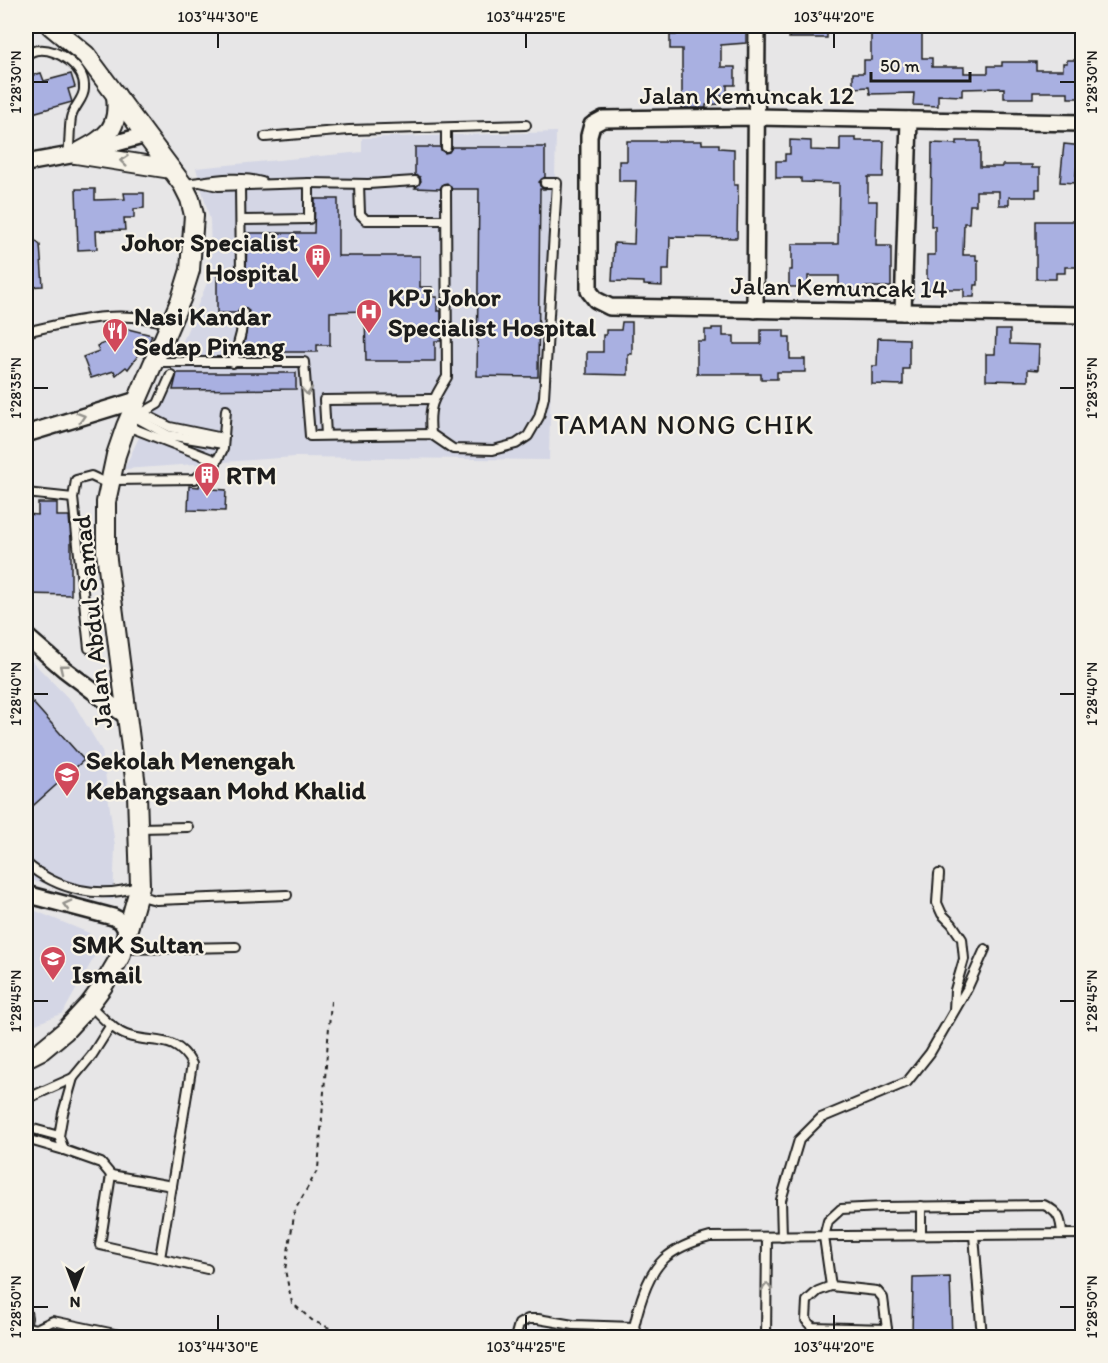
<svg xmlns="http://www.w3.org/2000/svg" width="1108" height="1363" viewBox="0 0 1108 1363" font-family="Itim,sans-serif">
	<rect width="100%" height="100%" fill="#e7e6e7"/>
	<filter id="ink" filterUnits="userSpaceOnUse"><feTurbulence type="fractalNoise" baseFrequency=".0167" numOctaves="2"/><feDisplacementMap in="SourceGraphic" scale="12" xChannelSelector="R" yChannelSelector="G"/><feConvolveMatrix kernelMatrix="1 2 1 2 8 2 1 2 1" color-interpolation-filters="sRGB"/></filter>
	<g filter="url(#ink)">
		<!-- built -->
		<g fill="#d4d6e5">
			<polygon points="556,132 549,460 295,457 124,469 170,372 207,283 211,252 210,220 196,168 362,152 362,138"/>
			<polygon points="26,655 74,704 102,751 115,846 113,900 26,879"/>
			<polygon points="26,907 89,933 97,952 63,1013 26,1028"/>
		</g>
		<!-- building -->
		<g fill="#a9b0e1" stroke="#1c1c1c" stroke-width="1.5">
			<polygon points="676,26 729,26 729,31 746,31 746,43 721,45 721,67 735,67 735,85 727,85 727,96 719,96 719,104 706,105 706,108 682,108 682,49 670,49 670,35 676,35"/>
			<rect x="789" y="26" width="38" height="12"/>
			<polygon points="871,26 922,26 922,58 932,58 932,67 964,67 964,73 988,73 988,66 1002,66 1002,62 1036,62 1036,70 1063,70 1063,63 1067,63 1067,60 1083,60 1083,98 1068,98 1068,92 1033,92 1033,98 1004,98 1004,88 962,89 962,96 938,95 938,106 913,105 914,93 870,94 869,87 853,88 853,73 864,73 864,60 871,60"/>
			<polygon points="41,73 44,81 71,74 75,87 68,89 72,102 29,114 26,102 26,77"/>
			<polygon points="840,138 856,138 856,141 884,141 883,177 868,177 868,201 877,201 876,246 891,246 891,287 864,287 864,291 847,291 847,287 839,287 839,276 808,276 808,287 789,287 789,270 792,270 792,244 838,244 839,183 801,182 801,178 776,178 776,161 785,161 785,154 790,154 790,140 811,141 811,150 840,151"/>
			<polygon points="627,141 702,141 702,144 719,144 719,148 734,149 734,185 738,185 737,238 670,237 669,270 662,270 662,286 644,285 644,282 612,281 614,243 634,244 636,181 619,181 619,161 627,161"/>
			<polygon points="957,141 980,141 980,167 1002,167 1002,165 1032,165 1032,168 1040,168 1040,189 1036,189 1036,197 1009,197 1009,205 999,205 999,191 976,191 976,205 970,205 969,223 964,223 963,255 976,255 976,260 978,260 978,285 975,285 974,297 964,297 964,289 927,289 927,255 935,255 935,226 931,226 932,143 957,144"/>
			<polygon points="1064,144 1083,146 1083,164 1077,164 1075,183 1060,182"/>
			<polygon points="415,147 440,147 441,150 445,153 449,152 452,147 545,147 545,177 539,182 540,186 544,189 540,189 538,377 477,376 479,189 452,189 447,183 443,184 440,189 415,188 421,181 420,177 415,175"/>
			<polygon points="76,189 95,189 95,200 125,199 124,193 144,193 144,208 134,209 134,218 124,218 125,230 96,231 97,249 78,250"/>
			<polygon points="315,199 338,199 338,256 420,256 420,287 432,287 432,297 437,297 437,311 441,311 441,341 435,341 435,361 366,361 365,311 330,312 330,345 317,345 317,352 243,352 249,311 243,307 239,309 237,313 217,313 217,274 235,274 240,280 246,277 247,233 314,233"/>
			<polygon points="1036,221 1083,221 1080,267 1065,267 1065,273 1056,273 1056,279 1036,279"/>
			<polygon points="26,232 40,245 43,286 26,287"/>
			<polygon points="622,322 632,322 632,354 628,354 628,375 587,374 587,352 603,352 603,335 606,335 606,330 621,330"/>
			<polygon points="712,328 723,328 723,336 734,336 734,344 761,344 761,330 784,330 784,337 790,337 790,359 805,359 805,372 777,372 777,379 761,379 761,374 697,374 697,341 705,341 705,330 712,330"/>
			<polygon points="128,329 152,335 146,351 142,350 128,369 126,367 116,375 114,371 91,378 83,357 99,351 97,346 113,340 113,338 124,337"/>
			<polygon points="996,330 1010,330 1010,344 1039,345 1038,370 1028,369 1028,381 986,380 986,354 995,354"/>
			<polygon points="878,338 909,339 909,369 903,369 903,385 872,384 872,366 877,366"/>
			<polygon points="177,373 296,373 296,389 173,390"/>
			<polygon points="200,482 207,484 212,489 226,490 225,511 188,510 189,486 199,487"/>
			<polygon points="38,503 57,503 57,516 69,516 71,540 71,595 26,594 26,514 38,515"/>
			<polygon points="26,695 84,760 26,812"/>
			<polygon points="950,1277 952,1338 912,1338 913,1278"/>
		</g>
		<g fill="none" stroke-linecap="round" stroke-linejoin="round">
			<defs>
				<g id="service">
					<path d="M 26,55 C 29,53 34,50 39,50 C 58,48 86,68 84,89 C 84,99 73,107 71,118 C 69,130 70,143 68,156"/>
					<polyline points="446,128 446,147"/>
					<polyline points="265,137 349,130 526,125"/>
					<polyline points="200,182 218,186 309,183 309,219 241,220"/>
					<polyline points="309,183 368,184 415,181"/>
					<path d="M 184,184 C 210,181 236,175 262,182"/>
					<polyline points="359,184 360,214 366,220 446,220"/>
					<polyline points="240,186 241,274"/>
					<path d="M 26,332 C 74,321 120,308 169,324"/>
					<polyline points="156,362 304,362 310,436 431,434 453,449 493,450 516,444 528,436 539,417 544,397 557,183 545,183"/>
					<polyline points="233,363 241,333 243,313"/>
					<polyline points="134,409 170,427 223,438"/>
					<polyline points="142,413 158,404 171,375"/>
					<polyline points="131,415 168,435 223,444"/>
					<polyline points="127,426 217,461"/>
					<path d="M 431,434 C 428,407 433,399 447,377 L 446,189"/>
					<polyline points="326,435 324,400 432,399"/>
					<polyline points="112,480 195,479 217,461 223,449 226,410"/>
					<polyline points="26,493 73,498"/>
					<polyline points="89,648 73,498 76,480 91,476 108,484"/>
					<polyline points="139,828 188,827"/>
					<path d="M 26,863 C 57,890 100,900 139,886"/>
					<polyline points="939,874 937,903 942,914 952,924 962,939 964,959 955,990 954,1010"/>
					<polyline points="137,895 156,900 287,895"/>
					<polyline points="123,949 236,947"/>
					<path d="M 89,1005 C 100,1014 112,1030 126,1035 C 153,1045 175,1033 192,1064 L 160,1258"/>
					<polyline points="111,1025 92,1055 73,1078 63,1113 59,1136 64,1150 101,1163 111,1175 172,1186"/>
					<polyline points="26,1099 73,1078"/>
					<polyline points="26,1127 59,1136"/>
					<polyline points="26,1139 64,1150"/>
					<polyline points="111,1175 100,1245 207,1269"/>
					<polyline points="921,1235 921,1206"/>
					<polyline points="974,1235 982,1338"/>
					<polyline points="782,1237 781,1200 799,1140 821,1118 907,1082 930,1053 967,989 985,949"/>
					<polyline points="831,1286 877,1291 883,1298 887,1329"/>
					<polyline points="26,1312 27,1318 26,1322"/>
					<polyline points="26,1327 36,1329 43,1338"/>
					<polyline points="36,1329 53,1321 134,1338"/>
					<polyline points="515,1338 519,1324 528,1319 538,1319 573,1325 634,1327"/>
					<path d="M 639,1338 L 634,1327 C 639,1305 647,1275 664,1259 C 676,1248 695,1241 710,1237 L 1082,1234"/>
					<polyline points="766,1338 767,1237"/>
					<path d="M 887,1338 L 887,1329 L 812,1327 L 806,1320 L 807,1301 L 818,1291 L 831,1286 L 824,1237 L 828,1221 L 841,1209 L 882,1207 L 1044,1205 C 1059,1212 1061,1219 1062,1234"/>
				</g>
				<g id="minor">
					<polyline points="1082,123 756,117 603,119 592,125 589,136 589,291 596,300 610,307 1082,315"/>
					<polyline points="26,163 76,154 146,135"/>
					<polyline points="755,310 757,26"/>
					<polyline points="903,312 909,120"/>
					<polyline points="26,434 137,400"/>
					<polyline points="26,636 64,669 126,716"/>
					<polyline points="26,894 113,917 121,921 128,933"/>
				</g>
				<g id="tertiary">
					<polyline points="76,154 171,169"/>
					<path d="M 76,154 C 105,138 120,132 116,95"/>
					<polyline points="26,1058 42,1050 65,1031 89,1005 103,986 120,957 140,886 137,794 106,552 106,502 116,455 126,426 181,299 190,270 194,215 190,199 183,185 86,55 51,26"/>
				</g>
			</defs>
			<!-- service casing -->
			<use href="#service" stroke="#1c1c1c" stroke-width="12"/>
			<!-- minor casing -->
			<use href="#minor" stroke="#1c1c1c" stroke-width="20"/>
			<!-- tertiary casing -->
			<use href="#tertiary" stroke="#1c1c1c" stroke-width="22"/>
			<!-- path -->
			<polyline stroke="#1c1c1c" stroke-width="2" stroke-dasharray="4.5 4.5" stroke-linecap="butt" points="331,1001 318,1169 295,1210 285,1270 292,1303 313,1321 353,1338"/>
			<!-- service -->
			<use href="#service" stroke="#f7f3e8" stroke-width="8"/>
			<!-- minor -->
			<use href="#minor" stroke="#f7f3e8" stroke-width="15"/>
			<!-- tertiary -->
			<use href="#tertiary" stroke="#f7f3e8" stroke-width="18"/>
		</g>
		<!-- one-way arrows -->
		<defs><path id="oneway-chevron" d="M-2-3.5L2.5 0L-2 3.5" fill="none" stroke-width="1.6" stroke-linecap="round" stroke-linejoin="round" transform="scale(1.5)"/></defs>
		<g stroke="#94928c">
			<use href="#oneway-chevron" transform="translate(124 161) rotate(-174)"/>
			<use href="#oneway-chevron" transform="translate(307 391) rotate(85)"/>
			<use href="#oneway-chevron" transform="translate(81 417) rotate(-17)"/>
			<use href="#oneway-chevron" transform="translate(63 668) rotate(-141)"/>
			<use href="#oneway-chevron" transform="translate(67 905) rotate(-165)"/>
			<use href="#oneway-chevron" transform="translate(767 1287) rotate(-89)"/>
		</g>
	</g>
	<!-- ticks -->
	<path fill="none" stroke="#1c1c1c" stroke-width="2" d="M 218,33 L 218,48M 526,33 L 526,48M 834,33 L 834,48M 33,82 L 48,82M 1060,82 L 1075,82M 33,388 L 48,388M 1060,388 L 1075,388M 33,694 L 48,694M 1060,694 L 1075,694M 33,1001 L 48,1001M 1060,1001 L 1075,1001M 33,1307 L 48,1307M 1060,1307 L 1075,1307M 218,1315 L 218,1330M 526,1315 L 526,1330M 834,1315 L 834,1330"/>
	<!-- icons -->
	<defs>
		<symbol id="building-pin" viewBox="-11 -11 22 30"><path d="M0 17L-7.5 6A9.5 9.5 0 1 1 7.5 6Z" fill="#d1495b" stroke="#f7f3e8"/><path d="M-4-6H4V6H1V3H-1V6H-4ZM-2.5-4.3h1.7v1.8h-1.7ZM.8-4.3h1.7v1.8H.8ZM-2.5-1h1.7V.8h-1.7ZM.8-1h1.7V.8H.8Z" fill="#fff"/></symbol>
		<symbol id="hospital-pin" viewBox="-11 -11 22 30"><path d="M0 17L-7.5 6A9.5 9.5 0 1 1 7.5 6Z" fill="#d1495b" stroke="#f7f3e8"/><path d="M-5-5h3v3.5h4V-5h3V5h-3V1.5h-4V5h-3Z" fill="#fff"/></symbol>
		<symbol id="restaurant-pin" viewBox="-11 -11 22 30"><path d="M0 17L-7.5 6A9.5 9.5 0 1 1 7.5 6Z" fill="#d1495b" stroke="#f7f3e8"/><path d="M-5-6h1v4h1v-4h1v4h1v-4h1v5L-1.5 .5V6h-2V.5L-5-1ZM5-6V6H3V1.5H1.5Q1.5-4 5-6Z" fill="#fff"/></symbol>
		<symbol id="school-pin" viewBox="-11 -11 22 30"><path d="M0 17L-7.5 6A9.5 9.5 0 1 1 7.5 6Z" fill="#d1495b" stroke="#f7f3e8"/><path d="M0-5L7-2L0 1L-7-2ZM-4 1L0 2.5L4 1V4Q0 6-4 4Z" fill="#fff"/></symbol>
	</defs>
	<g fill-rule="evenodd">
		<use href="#building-pin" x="303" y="242" width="30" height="40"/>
		<use href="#hospital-pin" x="354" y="297" width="30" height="40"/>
		<use href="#restaurant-pin" x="100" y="316" width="30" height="40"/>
		<use href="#building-pin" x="192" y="460" width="30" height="40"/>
		<use href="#school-pin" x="52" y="760" width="30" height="40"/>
		<use href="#school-pin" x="38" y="944" width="30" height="40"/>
	</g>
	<g text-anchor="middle" stroke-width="4.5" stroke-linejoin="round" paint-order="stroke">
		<!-- street labels -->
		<g font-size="26" fill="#1c1c1c" stroke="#f7f3e8">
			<text x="747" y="104">Jalan Kemuncak 12</text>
			<text transform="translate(839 287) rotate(1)" y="9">Jalan Kemuncak 14</text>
			<text transform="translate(92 622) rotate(-96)" y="9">Jalan Abdul Samad</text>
		</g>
		<!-- poi labels -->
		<g font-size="26" font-weight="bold" fill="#1c1c1c" stroke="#f7f3e8" text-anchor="start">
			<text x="298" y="251" text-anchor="end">Johor Specialist<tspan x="298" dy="30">Hospital</tspan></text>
			<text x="388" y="306">KPJ Johor<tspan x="388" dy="30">Specialist Hospital</tspan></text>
			<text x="134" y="325">Nasi Kandar<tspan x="134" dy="30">Sedap Pinang</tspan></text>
			<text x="226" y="484">RTM</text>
			<text x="86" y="769">Sekolah Menengah<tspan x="86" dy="30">Kebangsaan Mohd Khalid</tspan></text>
			<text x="72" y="953">SMK Sultan<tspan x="72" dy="30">Ismail</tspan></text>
		</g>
		<!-- neighbourhood labels -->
		<g font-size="27" letter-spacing="1.5" fill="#1c1c1c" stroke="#f7f3e8">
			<text x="684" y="434">TAMAN NONG CHIK</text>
		</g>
	</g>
	<!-- margin -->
	<rect width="1108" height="1363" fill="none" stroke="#f7f3e8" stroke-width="66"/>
	<!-- north arrow -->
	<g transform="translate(75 1288) rotate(180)" stroke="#f7f3e8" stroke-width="4.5" paint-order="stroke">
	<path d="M0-4.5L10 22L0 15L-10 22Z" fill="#1c1c1c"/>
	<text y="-9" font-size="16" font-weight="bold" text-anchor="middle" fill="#1c1c1c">N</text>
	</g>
	<!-- scale -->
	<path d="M871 72v9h99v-9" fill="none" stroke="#1c1c1c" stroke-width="3"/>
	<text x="880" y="72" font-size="18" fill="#1c1c1c" stroke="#f7f3e8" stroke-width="4.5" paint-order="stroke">50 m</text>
	<rect x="33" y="33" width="1042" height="1297" fill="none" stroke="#1c1c1c" stroke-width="2"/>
	<g font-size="15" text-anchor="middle" fill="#1c1c1c">
		<text x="218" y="22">103°44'30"E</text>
		<text x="526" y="22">103°44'25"E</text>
		<text x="834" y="22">103°44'20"E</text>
		<text transform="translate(1092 82) rotate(-90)" y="5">1°28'30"N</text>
		<text transform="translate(16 82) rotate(-90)" y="5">1°28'30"N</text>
		<text transform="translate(1092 388) rotate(-90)" y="5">1°28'35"N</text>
		<text transform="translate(16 388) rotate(-90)" y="5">1°28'35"N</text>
		<text transform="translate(1092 694) rotate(-90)" y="5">1°28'40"N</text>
		<text transform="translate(16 694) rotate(-90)" y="5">1°28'40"N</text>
		<text transform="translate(1092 1001) rotate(-90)" y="5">1°28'45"N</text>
		<text transform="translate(16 1001) rotate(-90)" y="5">1°28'45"N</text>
		<text transform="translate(1092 1307) rotate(-90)" y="5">1°28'50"N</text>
		<text transform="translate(16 1307) rotate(-90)" y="5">1°28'50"N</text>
		<text x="218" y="1352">103°44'30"E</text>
		<text x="526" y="1352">103°44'25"E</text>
		<text x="834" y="1352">103°44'20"E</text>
	</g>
</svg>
